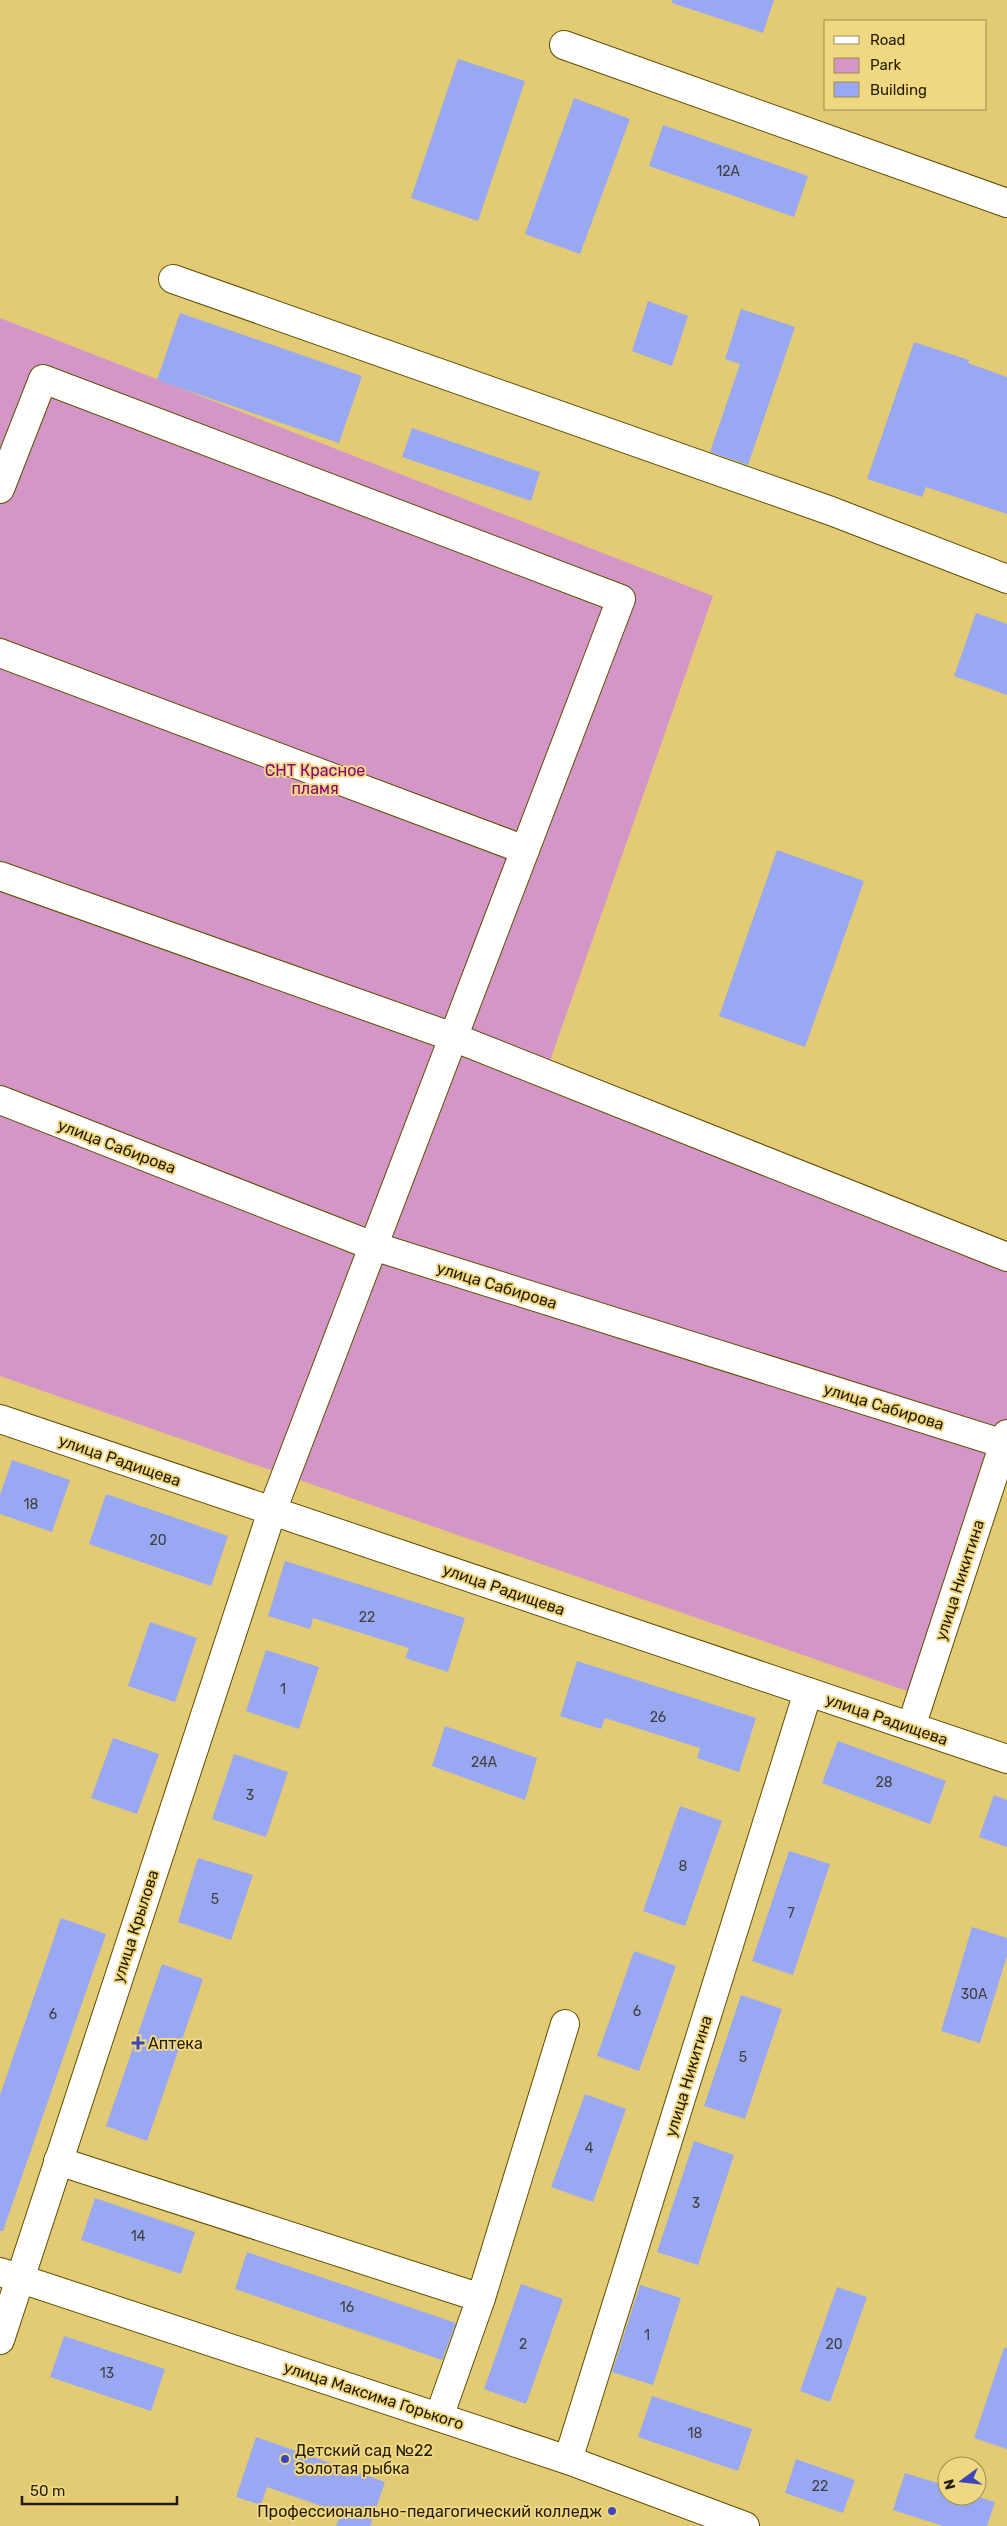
<svg xmlns="http://www.w3.org/2000/svg" width="1007" height="2526" viewBox="0 0 1007 2526" font-family="Rubik,sans-serif">
	<rect width="100%" height="100%" fill="#e3cb75"/>
	<!-- green -->
	<polygon fill="#d495c7" points="0,318 713,596 544,1078 1007,1249 1007,1469 930,1699 0,1376"/>
	<!-- building -->
	<g fill="#98a8f3">
		<polygon points="672,0 774,0 763,33 672,3"/>
		<polygon points="458,59 525,81 478,221 411,198"/>
		<polygon points="574,98 630,119 580,254 525,234"/>
		<polygon points="663,125 808,176 794,217 649,166"/>
		<polygon points="648,301 688,316 672,366 632,351"/>
		<polygon points="741,309 795,327 748,465 710,452 740,364 725,359"/>
		<polygon points="180,313 362,376 339,443 157,380"/>
		<polygon points="914,342 969,360 968,363 1007,377 1007,514 926,487 922,497 867,479"/>
		<polygon points="412,428 540,472 531,501 402,457"/>
		<polygon points="976,613 1007,624 1007,695 954,676"/>
		<polygon points="777,850 864,881 805,1047 719,1016"/>
		<polygon points="12,1460 70,1480 52,1532 0,1514 0,1495"/>
		<polygon points="106,1494 228,1536 211,1586 89,1544"/>
		<polygon points="285,1561 465,1618 448,1672 405,1658 409,1648 313,1618 310,1629 268,1616"/>
		<polygon points="150,1622 197,1638 175,1702 128,1686"/>
		<polygon points="266,1650 319,1667 299,1729 246,1711"/>
		<polygon points="577,1661 756,1718 739,1772 697,1758 700,1748 605,1718 601,1729 560,1716"/>
		<polygon points="445,1726 537,1758 525,1800 432,1766"/>
		<polygon points="113,1738 159,1754 137,1814 91,1798"/>
		<polygon points="838,1741 946,1781 930,1824 822,1783"/>
		<polygon points="234,1754 288,1772 266,1837 212,1819"/>
		<polygon points="994,1795 1007,1800 1007,1847 979,1837"/>
		<polygon points="680,1806 722,1821 685,1926 643,1911"/>
		<polygon points="789,1851 830,1864 793,1975 752,1961"/>
		<polygon points="198,1858 253,1875 231,1940 178,1922"/>
		<polygon points="61,1918 106,1934 3,2231 0,2231 0,2095"/>
		<polygon points="972,1927 1007,1938 1007,1956 980,2043 941,2031"/>
		<polygon points="634,1951 676,1966 639,2071 597,2056"/>
		<polygon points="162,1964 203,1979 147,2141 106,2126"/>
		<polygon points="741,1995 782,2009 745,2119 704,2106"/>
		<polygon points="585,2094 626,2109 593,2202 551,2187"/>
		<polygon points="694,2141 734,2155 698,2265 657,2252"/>
		<polygon points="95,2198 195,2232 181,2274 81,2240"/>
		<polygon points="247,2252 456,2323 442,2360 235,2289"/>
		<polygon points="521,2284 563,2299 526,2404 484,2389"/>
		<polygon points="640,2285 681,2298 653,2385 612,2372"/>
		<polygon points="837,2287 867,2297 830,2402 800,2391"/>
		<polygon points="64,2336 165,2369 151,2411 50,2377"/>
		<polygon points="1004,2348 1007,2348 1007,2449 974,2438"/>
		<polygon points="652,2396 752,2429 738,2471 638,2437"/>
		<polygon points="256,2437 385,2482 370,2526 336,2526 341,2513 267,2487 261,2505 236,2497"/>
		<polygon points="796,2459 855,2480 843,2513 785,2493"/>
		<polygon points="905,2473 947,2486 947,2496 976,2496 995,2502 987,2526 943,2526 893,2510"/>
	</g>
	<g fill="none" stroke-linecap="round" stroke-linejoin="round">
		<defs>
			<g id="minor">
				<polyline points="564,45 1007,203"/>
				<polyline points="173,279 831,511 1007,579"/>
				<polyline points="0,489 43,379 621,599 272,1511 0,2340"/>
				<polyline points="0,653 525,850"/>
				<polyline points="0,876 453,1037 1007,1257"/>
				<polyline points="0,1100 373,1246 1004,1444"/>
				<polyline points="0,1419 1007,1759"/>
				<polyline points="911,1727 1007,1434"/>
				<polyline points="58,2161 481,2298 565,2024"/>
				<polyline points="0,2272 568,2460 745,2526"/>
				<polyline points="439,2417 481,2298"/>
				<polyline points="568,2460 808,1692"/>
			</g>
		</defs>
		<!-- minor casing -->
		<use href="#minor" stroke="#604f02" stroke-width="30"/>
		<!-- minor -->
		<use href="#minor" stroke="#fff" stroke-width="28"/>
	</g>
	<!-- markers -->
	<g fill="#3e45b9" stroke="#f0d882" stroke-width="2">
		<path d="M135.5 2035.5h5v5h5v5h-5v5h-5v-5h-5v-5h5z"/>
		<circle cx="285" cy="2459" r="5"/>
		<circle cx="612" cy="2511" r="5"/>
	</g>
	<g text-anchor="middle" stroke-width="4" stroke-linejoin="round" paint-order="stroke">
		<!-- number labels -->
		<g font-size="14" fill="#403f3e">
			<text x="728" y="176">12А</text>
			<text x="31" y="1509">18</text>
			<text x="158" y="1545">20</text>
			<text x="367" y="1622">22</text>
			<text x="283" y="1694">1</text>
			<text x="658" y="1722">26</text>
			<text x="484" y="1767">24А</text>
			<text x="884" y="1787">28</text>
			<text x="250" y="1800">3</text>
			<text x="683" y="1871">8</text>
			<text x="215" y="1904">5</text>
			<text x="791" y="1918">7</text>
			<text x="974" y="1999">30А</text>
			<text x="637" y="2016">6</text>
			<text x="53" y="2019">6</text>
			<text x="743" y="2062">5</text>
			<text x="589" y="2153">4</text>
			<text x="696" y="2208">3</text>
			<text x="138" y="2241">14</text>
			<text x="347" y="2312">16</text>
			<text x="647" y="2340">1</text>
			<text x="523" y="2349">2</text>
			<text x="834" y="2349">20</text>
			<text x="107" y="2378">13</text>
			<text x="695" y="2438">18</text>
			<text x="820" y="2491">22</text>
		</g>
		<!-- park labels -->
		<g font-size="16" fill="#8a017b" stroke="#f0d882">
			<text x="315" y="776">СНТ Красное<tspan x="315" dy="18">пламя</tspan></text>
		</g>
		<!-- street labels -->
		<g font-size="16" fill="#231c02" stroke="#f0d882">
			<text transform="translate(117 1146) rotate(21)" y="6">улица Сабирова</text>
			<text transform="translate(497 1285) rotate(17)" y="6">улица Сабирова</text>
			<text transform="translate(884 1406) rotate(17)" y="6">улица Сабирова</text>
			<text transform="translate(120 1460) rotate(19)" y="6">улица Радищева</text>
			<text transform="translate(959 1580) rotate(-72)" y="6">улица Никитина</text>
			<text transform="translate(504 1589) rotate(19)" y="6">улица Радищева</text>
			<text transform="translate(887 1719) rotate(19)" y="6">улица Радищева</text>
			<text transform="translate(135 1926) rotate(-72)" y="6">улица Крылова</text>
			<text transform="translate(688 2076) rotate(-73)" y="6">улица Никитина</text>
			<text transform="translate(374 2395) rotate(18)" y="6">улица Максима Горького</text>
		</g>
		<!-- poi labels -->
		<g font-size="16" fill="#231c02" stroke="#f0d882" text-anchor="start">
			<text x="148" y="2049">Аптека</text>
			<text x="295" y="2456">Детский сад №22<tspan x="295" dy="18">Золотая рыбка</tspan></text>
			<text x="602" y="2517" text-anchor="end">Профессионально-педагогический колледж</text>
		</g>
	</g>
	<!-- legend -->
	<rect x="824" y="20" width="162" height="90" fill="#f0d882" stroke="#9e8d4f"/>
	<rect x="834" y="36" width="25" height="8" fill="#ffffff" stroke="#9e8d4f"/>
	<text x="870" y="45" font-size="15" fill="#231c02">Road</text>
	<rect x="834" y="58" width="25" height="15" fill="#d495c7" stroke="#9e8d4f"/>
	<text x="870" y="70" font-size="15" fill="#231c02">Park</text>
	<rect x="834" y="82" width="25" height="15" fill="#98a8f3" stroke="#9e8d4f"/>
	<text x="870" y="95" font-size="15" fill="#231c02">Building</text>
	<!-- north arrow -->
	<g transform="translate(962 2481) rotate(255)"><circle r="24" fill="#f0d882" stroke="#9e8d4f"/>
	<path d="M0-4L9 19L0 12L-9 19Z" fill="#3e45b9"/>
	<text y="-8" font-size="14" font-weight="bold" text-anchor="middle" fill="#231c02">N</text>
	</g>
	<!-- scale -->
	<path d="M22 2496v8h155v-8" fill="none" stroke="#231c02" stroke-width="2.5"/>
	<text x="30" y="2496" font-size="15" fill="#231c02" stroke="#f0d882" stroke-width="4" paint-order="stroke">50 m</text>
</svg>
